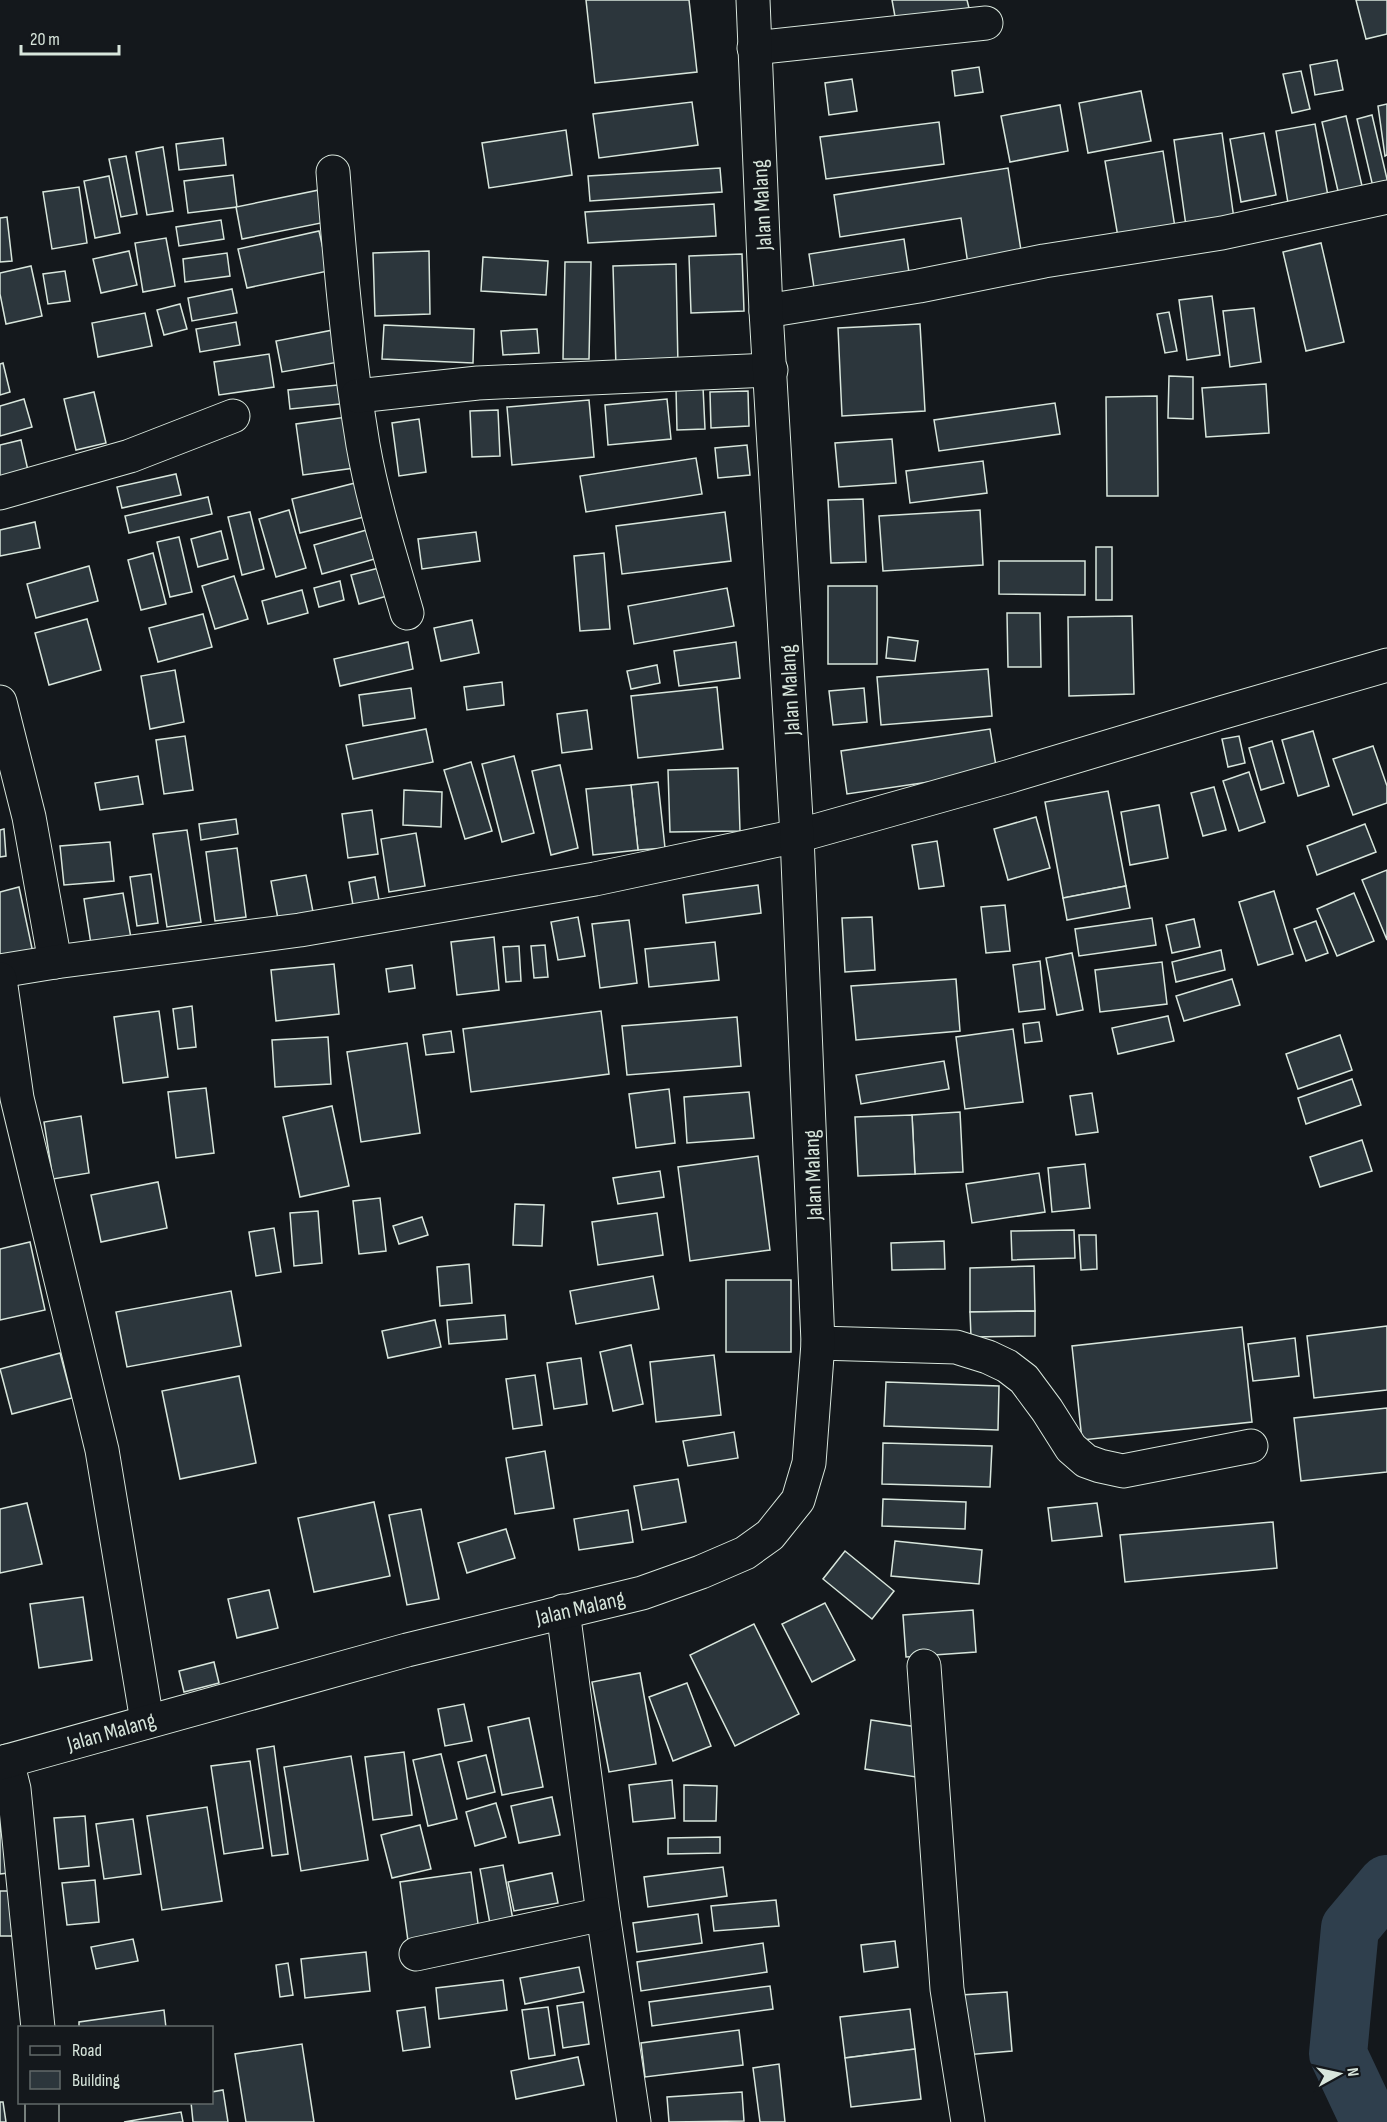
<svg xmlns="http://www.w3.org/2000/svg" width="1387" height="2122" viewBox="0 0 1387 2122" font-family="'Sofia Sans Condensed',sans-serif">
	<rect width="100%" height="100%" fill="#14181c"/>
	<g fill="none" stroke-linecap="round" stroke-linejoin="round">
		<!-- river -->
		<polyline stroke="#2f3f4d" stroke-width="58" points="1370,2122 1338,2054 1350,1928 1387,1884"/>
	</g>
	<!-- building -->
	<g fill="#2c363c" stroke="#d8e6dc" stroke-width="1.5">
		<polygon points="586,0 689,0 697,72 595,83"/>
		<polygon points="892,0 967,0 969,8 896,22"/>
		<polygon points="1356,0 1387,0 1387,34 1366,39"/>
		<polygon points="1337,60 1343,90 1315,95 1310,65"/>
		<polygon points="979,67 983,92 955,96 952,71"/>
		<polygon points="1301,71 1310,109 1292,113 1283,74"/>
		<polygon points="852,79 857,111 829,115 825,83"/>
		<polygon points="1141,91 1151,141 1088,153 1079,103"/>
		<polygon points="692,102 698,145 599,158 593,114"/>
		<polygon points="1387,104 1387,155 1385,156 1378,106"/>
		<polygon points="1060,105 1068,151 1010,162 1001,116"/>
		<polygon points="1372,115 1387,179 1387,183 1373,187 1357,119"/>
		<polygon points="1346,116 1365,199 1341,204 1322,122"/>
		<polygon points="939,122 944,164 826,179 820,137"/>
		<polygon points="1315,124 1328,196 1288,203 1276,131"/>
		<polygon points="566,130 572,175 489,188 482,143"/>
		<polygon points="1222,133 1234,219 1186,226 1174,140"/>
		<polygon points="1264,133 1276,195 1241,202 1230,139"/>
		<polygon points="223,138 226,165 179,170 176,144"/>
		<polygon points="163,147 173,211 147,215 136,152"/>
		<polygon points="1163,151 1176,234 1119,243 1105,161"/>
		<polygon points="126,156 137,214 121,217 109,159"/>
		<polygon points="720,168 722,192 590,201 588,176"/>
		<polygon points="1008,168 1023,263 969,271 961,218 840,237 834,195"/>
		<polygon points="233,175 237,207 188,213 184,181"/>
		<polygon points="109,176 120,233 95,238 84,181"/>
		<polygon points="79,187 87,243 52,249 43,192"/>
		<polygon points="319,190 326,222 242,239 236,207"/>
		<polygon points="714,204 716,236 588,243 585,212"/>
		<polygon points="7,217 12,261 0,262 0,218"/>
		<polygon points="221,220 224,239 179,246 176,227"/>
		<polygon points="319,231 328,271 247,288 238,249"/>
		<polygon points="166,238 175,286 143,292 135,243"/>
		<polygon points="904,239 911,286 816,301 809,254"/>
		<polygon points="1321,243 1344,342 1306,351 1283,252"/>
		<polygon points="129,251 137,285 101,293 93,259"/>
		<polygon points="429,251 430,314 375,316 373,253"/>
		<polygon points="227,253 230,276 185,282 183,259"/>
		<polygon points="742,254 744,311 691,313 689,256"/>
		<polygon points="483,257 548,261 546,295 481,291"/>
		<polygon points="565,262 591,262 589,359 563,359"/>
		<polygon points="676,264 678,367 616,368 613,266"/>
		<polygon points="31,266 42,316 6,324 0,294 0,273"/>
		<polygon points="65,271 70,301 48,304 43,274"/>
		<polygon points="232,289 237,313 192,321 188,298"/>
		<polygon points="1212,296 1220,355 1187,360 1179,300"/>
		<polygon points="180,304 187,329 164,335 157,310"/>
		<polygon points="1254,308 1261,362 1230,367 1223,311"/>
		<polygon points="1169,312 1177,351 1165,353 1157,314"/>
		<polygon points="145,313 152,346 98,357 92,323"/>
		<polygon points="236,322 240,345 200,352 196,329"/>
		<polygon points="920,324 925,411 842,416 838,328"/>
		<polygon points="384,325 474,329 473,363 382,359"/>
		<polygon points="537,329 539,353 503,355 501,331"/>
		<polygon points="333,330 339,362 282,372 276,341"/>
		<polygon points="269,354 274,387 219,395 214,362"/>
		<polygon points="3,363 10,392 0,395 0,364"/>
		<polygon points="1169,376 1193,377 1193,419 1168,418"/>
		<polygon points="348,384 350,403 290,409 288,390"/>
		<polygon points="1266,384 1269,433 1206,437 1202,388"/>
		<polygon points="703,387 705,429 677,430 676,388"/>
		<polygon points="748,391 749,426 711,428 710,392"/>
		<polygon points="94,392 106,443 76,450 64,399"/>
		<polygon points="1157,396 1158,496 1107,496 1106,397"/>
		<polygon points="24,399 32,427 0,436 0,406"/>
		<polygon points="667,399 671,439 608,445 605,405"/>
		<polygon points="589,400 594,457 512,465 507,407"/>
		<polygon points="1055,403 1060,434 939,451 934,420"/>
		<polygon points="498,410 500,456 472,457 470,411"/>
		<polygon points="354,416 362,467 303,475 296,424"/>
		<polygon points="419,419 426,472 399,476 392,423"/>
		<polygon points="892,439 896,483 839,487 835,443"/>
		<polygon points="21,440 30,479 0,487 0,445"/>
		<polygon points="747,445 750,475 718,478 715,448"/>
		<polygon points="696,458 702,494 586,512 580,476"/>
		<polygon points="983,461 987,493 910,503 906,471"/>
		<polygon points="176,474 181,495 122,508 117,487"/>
		<polygon points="355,483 364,517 300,533 292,499"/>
		<polygon points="208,497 212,514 129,533 125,516"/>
		<polygon points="863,499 866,562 831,563 828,500"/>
		<polygon points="289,510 306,568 276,577 259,519"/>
		<polygon points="980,510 983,565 883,571 879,516"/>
		<polygon points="250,512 264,569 242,575 228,517"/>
		<polygon points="725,512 731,561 622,574 616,526"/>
		<polygon points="35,522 40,548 0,556 0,530"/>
		<polygon points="370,529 378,558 322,574 314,545"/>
		<polygon points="221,531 228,559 198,567 191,539"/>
		<polygon points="476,532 480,561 422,569 418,539"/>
		<polygon points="179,537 192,592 170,597 157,542"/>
		<rect x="1096" y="547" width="16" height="53"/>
		<polygon points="153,553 166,604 141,610 128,560"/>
		<polygon points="604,553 610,629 580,631 574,556"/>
		<polygon points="999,561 1085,561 1085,595 999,594"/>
		<polygon points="89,566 98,601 36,618 27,584"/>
		<polygon points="387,566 394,594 359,604 351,575"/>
		<polygon points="234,576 248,619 215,629 202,586"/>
		<polygon points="340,581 344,600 319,607 314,588"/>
		<rect x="828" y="586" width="49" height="78"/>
		<polygon points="727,588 734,626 634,644 628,606"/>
		<polygon points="302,590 308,613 268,624 262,601"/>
		<polygon points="1007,613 1040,613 1041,667 1008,667"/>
		<polygon points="203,614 212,647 158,662 149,628"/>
		<polygon points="1132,616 1134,694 1069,696 1068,617"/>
		<polygon points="87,619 101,670 49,685 35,633"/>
		<polygon points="472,620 479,653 441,661 434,628"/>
		<polygon points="888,637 918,641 915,661 886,658"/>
		<polygon points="408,642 413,669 340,686 334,659"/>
		<polygon points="736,642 740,678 679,686 674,651"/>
		<polygon points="657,665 660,683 631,689 627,671"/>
		<polygon points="988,669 992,716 881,725 877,677"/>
		<polygon points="175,670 184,722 150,729 141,676"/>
		<polygon points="502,682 504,705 467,710 464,687"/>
		<polygon points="717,687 723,749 638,758 631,696"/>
		<polygon points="411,688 415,718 363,726 359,695"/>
		<polygon points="864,688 867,722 833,725 829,691"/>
		<polygon points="587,710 592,749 562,753 557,714"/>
		<polygon points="426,729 433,762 353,779 346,745"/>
		<polygon points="990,729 997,772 847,794 841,751"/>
		<polygon points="1313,731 1329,786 1298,796 1282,740"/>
		<polygon points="185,736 193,790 164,794 156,740"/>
		<polygon points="1239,736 1245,763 1228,767 1222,739"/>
		<polygon points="1272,741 1284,783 1261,790 1249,748"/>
		<polygon points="1373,746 1387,786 1387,803 1353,815 1333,759"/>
		<polygon points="514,756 534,833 502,842 482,764"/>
		<polygon points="471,762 492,831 465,839 444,770"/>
		<polygon points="560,765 578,848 551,855 532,771"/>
		<polygon points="738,768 740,831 670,832 668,770"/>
		<polygon points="1249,772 1265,822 1239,831 1223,781"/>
		<polygon points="138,776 143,804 100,810 95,783"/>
		<polygon points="658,782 665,848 638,850 631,785"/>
		<polygon points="631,785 638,850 593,855 586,789"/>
		<polygon points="1214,787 1226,830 1203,836 1191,793"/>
		<polygon points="404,790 442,792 441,827 403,825"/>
		<polygon points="1108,791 1126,886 1063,898 1045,802"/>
		<polygon points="1159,805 1168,858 1130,865 1121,812"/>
		<polygon points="372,810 378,854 348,858 342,814"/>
		<polygon points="1036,817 1050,868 1008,880 994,829"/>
		<polygon points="236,819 238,834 201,840 199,824"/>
		<polygon points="1365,824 1376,852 1317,875 1307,846"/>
		<polygon points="4,829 6,856 0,857 0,830"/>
		<polygon points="187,830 201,922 167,927 153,834"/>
		<polygon points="416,833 425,886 389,892 381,839"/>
		<polygon points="937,841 944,886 919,889 912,845"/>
		<polygon points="110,842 114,881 64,885 60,846"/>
		<polygon points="237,848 246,917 215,921 206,852"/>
		<polygon points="1387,870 1387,940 1362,880"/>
		<polygon points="151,874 158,923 137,926 130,877"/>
		<polygon points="306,875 313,912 278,919 271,881"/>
		<polygon points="375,877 380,906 354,911 349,882"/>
		<polygon points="758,885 761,913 686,923 683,895"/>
		<polygon points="1126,886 1130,908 1067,920 1063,898"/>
		<polygon points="19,887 33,953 0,960 0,892"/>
		<polygon points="1274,891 1293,954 1258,965 1239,902"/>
		<polygon points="123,893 131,938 91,944 84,899"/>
		<polygon points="1354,893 1374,941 1337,956 1317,909"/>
		<polygon points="1005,905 1010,951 986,953 981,907"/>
		<polygon points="578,917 585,956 558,960 551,922"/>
		<polygon points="872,917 875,970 845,972 842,918"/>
		<polygon points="1152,918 1156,945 1079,956 1075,929"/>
		<polygon points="1194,919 1200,947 1172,953 1166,925"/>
		<polygon points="629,920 637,983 600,988 592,924"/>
		<polygon points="1316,921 1328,953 1306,961 1294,929"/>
		<polygon points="494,937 499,990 457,995 451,942"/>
		<polygon points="715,942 719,980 649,987 645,949"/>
		<polygon points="545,945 548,977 534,978 531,946"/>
		<polygon points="519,946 521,981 506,982 503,947"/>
		<polygon points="1221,950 1225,970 1176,982 1172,962"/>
		<polygon points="1072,953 1083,1010 1057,1015 1046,958"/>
		<polygon points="1040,961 1045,1009 1019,1012 1013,965"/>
		<polygon points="1162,962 1167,1004 1100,1012 1095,970"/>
		<polygon points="334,964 339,1014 276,1021 271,970"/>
		<polygon points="412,965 415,988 389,992 386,969"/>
		<polygon points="956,979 960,1031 856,1040 851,986"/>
		<polygon points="1232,979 1240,1005 1184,1021 1176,996"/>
		<polygon points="192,1006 196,1047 178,1049 173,1009"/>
		<polygon points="159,1011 168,1077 123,1083 114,1017"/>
		<polygon points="601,1011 609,1074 471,1092 463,1029"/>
		<polygon points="1168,1016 1174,1041 1118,1054 1112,1028"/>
		<polygon points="737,1017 741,1066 627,1075 622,1026"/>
		<polygon points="1039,1022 1042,1041 1025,1043 1023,1024"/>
		<polygon points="1013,1029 1023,1102 965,1109 956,1037"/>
		<polygon points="451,1031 454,1052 426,1055 423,1035"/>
		<polygon points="1340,1035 1352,1070 1298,1089 1286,1054"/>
		<polygon points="328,1037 331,1084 275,1087 272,1040"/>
		<polygon points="407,1043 420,1133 361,1142 347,1052"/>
		<polygon points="944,1061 949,1089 861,1104 856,1075"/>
		<polygon points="1352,1079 1361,1105 1306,1124 1298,1098"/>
		<polygon points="206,1088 214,1153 176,1158 168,1092"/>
		<polygon points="669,1089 675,1143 636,1148 629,1094"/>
		<polygon points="749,1092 754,1138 687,1143 684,1097"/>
		<polygon points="1092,1093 1098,1132 1076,1135 1070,1096"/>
		<polygon points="332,1106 349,1186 300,1197 283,1117"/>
		<polygon points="960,1112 963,1172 915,1174 912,1115"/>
		<polygon points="912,1115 915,1174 858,1176 855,1117"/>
		<polygon points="81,1116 89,1173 53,1179 44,1122"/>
		<polygon points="1362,1140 1372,1171 1320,1187 1310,1157"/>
		<polygon points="758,1156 770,1250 690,1261 678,1167"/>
		<polygon points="1085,1164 1090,1208 1052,1212 1048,1168"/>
		<polygon points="660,1171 664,1197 618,1204 613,1178"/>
		<polygon points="1039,1173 1045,1212 972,1223 966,1184"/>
		<polygon points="158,1182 167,1228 101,1242 91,1195"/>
		<polygon points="380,1198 386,1251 359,1254 353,1201"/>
		<polygon points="515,1204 544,1205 542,1246 513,1245"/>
		<polygon points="318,1211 322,1263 294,1266 290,1213"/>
		<polygon points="657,1213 663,1255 598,1265 592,1222"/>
		<polygon points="422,1217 428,1235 399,1244 393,1226"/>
		<polygon points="274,1228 281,1272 256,1276 249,1232"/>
		<polygon points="1074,1230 1075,1258 1012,1260 1011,1231"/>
		<polygon points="1079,1235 1096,1235 1097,1269 1081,1270"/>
		<polygon points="944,1241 945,1269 892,1270 891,1243"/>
		<polygon points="30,1242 45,1310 0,1320 0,1249"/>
		<polygon points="469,1264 472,1303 440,1306 437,1267"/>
		<polygon points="1034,1266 1035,1311 970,1312 970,1268"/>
		<polygon points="653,1276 659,1309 576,1324 570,1291"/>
		<rect x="726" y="1280" width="65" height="72"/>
		<polygon points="231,1291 241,1346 127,1367 116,1312"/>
		<polygon points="1035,1311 1035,1336 971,1337 970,1312"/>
		<polygon points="505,1315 507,1339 449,1344 447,1320"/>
		<polygon points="435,1320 441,1347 388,1358 382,1331"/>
		<polygon points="1387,1326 1387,1390 1314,1398 1307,1336"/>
		<polygon points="1242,1327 1252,1422 1082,1440 1072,1346"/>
		<polygon points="1295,1338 1299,1376 1253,1381 1248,1344"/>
		<polygon points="631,1345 643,1404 613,1411 600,1352"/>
		<polygon points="60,1353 72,1398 12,1414 0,1369"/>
		<polygon points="714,1355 721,1415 656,1422 650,1362"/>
		<polygon points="581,1358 587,1404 554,1409 547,1363"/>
		<polygon points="535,1375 542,1425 513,1429 506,1379"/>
		<polygon points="239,1376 256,1463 180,1479 162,1391"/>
		<polygon points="886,1382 999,1386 998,1430 884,1426"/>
		<polygon points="1387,1408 1387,1472 1301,1481 1294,1418"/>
		<polygon points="734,1432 738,1458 688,1466 683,1441"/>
		<polygon points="883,1443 992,1446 990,1487 882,1484"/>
		<polygon points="545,1451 554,1508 515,1514 506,1458"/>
		<polygon points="678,1479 686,1522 642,1530 634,1486"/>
		<polygon points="883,1499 966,1502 965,1529 882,1526"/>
		<polygon points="374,1502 390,1576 314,1592 298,1518"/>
		<polygon points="27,1503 42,1564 0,1573 0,1509"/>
		<polygon points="1097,1503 1102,1536 1052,1541 1048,1508"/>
		<polygon points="421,1509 439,1599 407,1605 389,1515"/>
		<polygon points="628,1510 633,1542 579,1550 574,1519"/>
		<polygon points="1273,1522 1277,1568 1125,1582 1120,1535"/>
		<polygon points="506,1529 515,1558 467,1573 458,1543"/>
		<polygon points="895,1541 982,1550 979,1584 891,1576"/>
		<polygon points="845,1551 894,1591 872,1619 823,1579"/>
		<polygon points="269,1590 278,1628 237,1638 228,1599"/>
		<polygon points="83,1597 92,1660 39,1668 30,1604"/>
		<polygon points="825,1603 855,1660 812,1682 782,1624"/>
		<polygon points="973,1610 976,1652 906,1657 903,1615"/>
		<polygon points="754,1624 799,1714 735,1746 690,1655"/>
		<polygon points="214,1662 219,1683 184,1692 179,1671"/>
		<polygon points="640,1673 656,1764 609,1772 592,1682"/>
		<polygon points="687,1683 711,1746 673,1761 649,1697"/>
		<polygon points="464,1704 472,1741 445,1746 438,1709"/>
		<polygon points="529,1718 543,1787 502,1795 488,1727"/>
		<polygon points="871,1720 924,1728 916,1777 865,1769"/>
		<polygon points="274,1746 288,1854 272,1856 257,1749"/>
		<polygon points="404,1752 412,1815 373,1820 365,1757"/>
		<polygon points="441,1754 457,1819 428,1826 413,1760"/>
		<polygon points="486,1755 495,1792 467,1799 458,1762"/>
		<polygon points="351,1756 368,1860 301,1871 284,1767"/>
		<polygon points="250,1761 263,1848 224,1854 211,1766"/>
		<polygon points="672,1780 675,1818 633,1822 629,1785"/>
		<polygon points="684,1785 717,1786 716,1821 684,1821"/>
		<polygon points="552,1797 560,1835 519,1843 511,1806"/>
		<polygon points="496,1803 506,1837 475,1846 466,1812"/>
		<polygon points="207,1807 222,1901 162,1910 147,1816"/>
		<polygon points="85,1816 89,1866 59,1869 54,1818"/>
		<polygon points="133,1819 141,1874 104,1879 96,1824"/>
		<polygon points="0,1822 8,1873 0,1874"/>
		<polygon points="420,1825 431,1869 392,1878 381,1835"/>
		<polygon points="720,1837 720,1853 668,1854 668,1838"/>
		<polygon points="503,1865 513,1920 490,1924 480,1869"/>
		<polygon points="723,1867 727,1896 648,1907 644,1877"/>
		<polygon points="471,1872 479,1931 408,1941 400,1882"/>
		<polygon points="552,1873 558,1903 514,1911 508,1882"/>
		<polygon points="95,1880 99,1922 67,1925 62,1883"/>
		<polygon points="0,1891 10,1891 12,1936 0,1936"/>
		<polygon points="776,1900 779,1926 714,1931 711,1906"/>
		<polygon points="698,1914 702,1943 637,1952 633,1923"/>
		<polygon points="133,1939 138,1961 96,1969 91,1947"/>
		<polygon points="895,1941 898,1967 864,1972 861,1945"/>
		<polygon points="763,1943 767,1972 641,1991 637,1962"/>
		<polygon points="366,1952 370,1991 305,1998 301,1959"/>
		<polygon points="288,1963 293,1995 280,1997 276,1965"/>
		<polygon points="579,1967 584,1992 525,2004 520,1978"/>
		<polygon points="503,1980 507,2010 439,2019 436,1988"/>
		<polygon points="770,1986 773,2009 652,2026 649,2002"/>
		<polygon points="1007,1992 1012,2051 965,2055 961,1995"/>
		<polygon points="583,2002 589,2044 563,2048 557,2006"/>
		<polygon points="425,2007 430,2047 403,2051 397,2011"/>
		<polygon points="548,2007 555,2055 529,2059 522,2010"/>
		<polygon points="910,2009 915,2049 845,2058 840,2017"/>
		<polygon points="164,2010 166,2028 79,2028 79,2022"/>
		<polygon points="739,2030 743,2065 645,2077 641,2043"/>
		<polygon points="302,2044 314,2122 246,2122 235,2054"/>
		<polygon points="915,2049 921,2099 851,2107 845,2058"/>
		<polygon points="578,2057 584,2085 516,2099 511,2071"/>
		<polygon points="779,2064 785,2122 760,2122 753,2068"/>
		<polygon points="223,2090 228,2122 193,2122 191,2102 212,2102 212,2092"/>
		<polygon points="742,2092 744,2121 669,2122 667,2097"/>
		<polygon points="0,2102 3,2102 6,2122 0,2122"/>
		<polygon points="181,2112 183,2122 124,2122"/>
	</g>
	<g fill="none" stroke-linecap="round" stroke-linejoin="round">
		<defs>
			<g id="minor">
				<polyline points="754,48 986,23"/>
				<path d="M 333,172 C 340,263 348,355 363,445 C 373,502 391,558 407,613"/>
				<polyline points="766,311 919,286 1044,261 1222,233 1387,197"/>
				<polyline points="357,396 478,383 771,370"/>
				<polyline points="0,493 130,456 233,416"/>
				<polyline points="0,702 29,817 55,962"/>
				<polyline points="0,971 55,962 300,930 595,879 797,836 1007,777 1224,712 1387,665"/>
				<polyline points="0,979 17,1098 102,1450 147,1721"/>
				<polyline points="818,1343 956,1347 988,1357 1007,1366 1024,1379 1047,1410 1071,1448 1086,1461 1100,1466 1123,1471 1251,1446"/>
				<polyline points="563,1611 603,1914 634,2122"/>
				<polyline points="924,1666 947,1989 968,2122"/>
				<polyline points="7,1761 14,1789 38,2028"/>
				<polyline points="416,1954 603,1914"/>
				<polyline points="42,2102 42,2122"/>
			</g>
			<polyline id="major" points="0,1763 407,1650 642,1593 701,1572 745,1553 770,1535 798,1500 809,1463 818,1343 797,836 766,311 753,0"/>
		</defs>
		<!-- minor casing -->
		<use href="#minor" stroke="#d8e6dc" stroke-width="35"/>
		<!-- major casing -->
		<use href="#major" stroke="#d8e6dc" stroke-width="35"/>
		<!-- minor -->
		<use href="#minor" stroke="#14181c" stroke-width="33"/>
		<!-- major -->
		<use href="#major" stroke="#14181c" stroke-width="33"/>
	</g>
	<g text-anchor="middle" stroke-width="4.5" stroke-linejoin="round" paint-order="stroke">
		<!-- street labels -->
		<g font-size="22" fill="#d8e6dc" stroke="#14181c">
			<text transform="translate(761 205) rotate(-93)" y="8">Jalan Malang</text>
			<text transform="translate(789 690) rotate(-93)" y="8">Jalan Malang</text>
			<text transform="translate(812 1175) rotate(-92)" y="8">Jalan Malang</text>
			<text transform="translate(580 1607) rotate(-13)" y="8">Jalan Malang</text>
			<text transform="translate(111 1731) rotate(-16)" y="8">Jalan Malang</text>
		</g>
	</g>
	<!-- legend -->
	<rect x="18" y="2026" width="195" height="78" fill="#14181c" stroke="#626a69" stroke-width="1.5"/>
	<rect x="30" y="2046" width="30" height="9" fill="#14181c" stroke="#626a69" stroke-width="1.5"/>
	<text x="72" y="2056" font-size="18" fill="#d8e6dc">Road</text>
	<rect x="30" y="2071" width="30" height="18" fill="#2c363c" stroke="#626a69" stroke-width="1.5"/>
	<text x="72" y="2086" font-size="18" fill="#d8e6dc">Building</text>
	<!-- north arrow -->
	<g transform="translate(1339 2074) rotate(82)" stroke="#14181c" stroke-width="4.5" paint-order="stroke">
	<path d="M0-4.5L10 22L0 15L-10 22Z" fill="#d8e6dc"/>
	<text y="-9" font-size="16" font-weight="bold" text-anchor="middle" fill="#d8e6dc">N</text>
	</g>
	<!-- scale -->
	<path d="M21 45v9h98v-9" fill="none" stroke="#d8e6dc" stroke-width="3"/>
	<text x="30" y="45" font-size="18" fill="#d8e6dc" stroke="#14181c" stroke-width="4.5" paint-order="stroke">20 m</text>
</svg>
